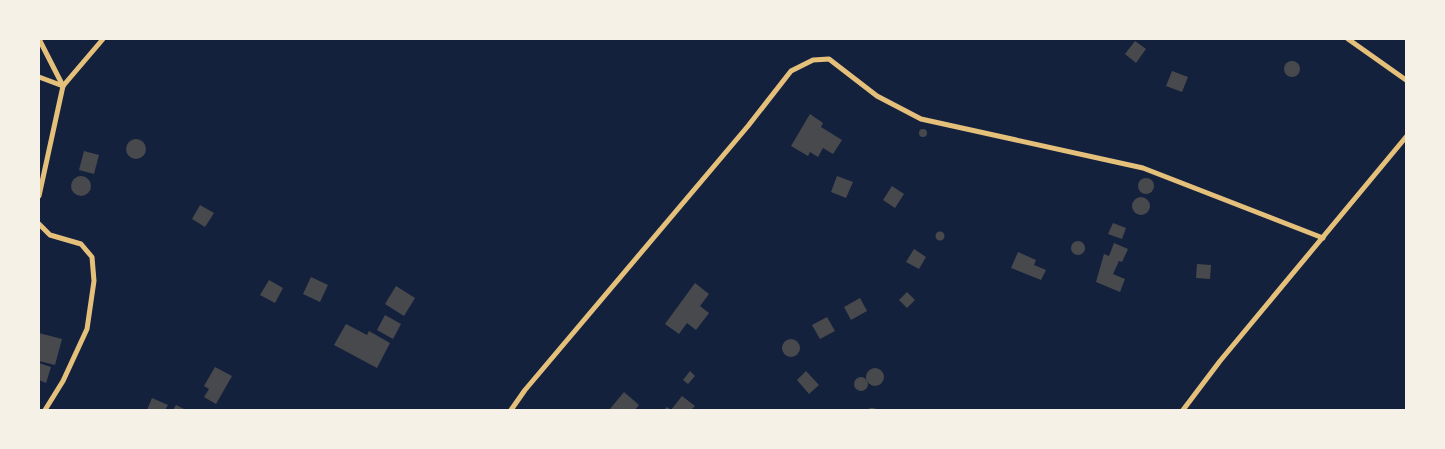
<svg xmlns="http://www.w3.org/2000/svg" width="1445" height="449" viewBox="0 0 1445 449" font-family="Manrope,sans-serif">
	<rect width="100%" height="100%" fill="#14213d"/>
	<!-- building -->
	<g fill="#48494c">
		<polygon points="1135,41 1146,49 1136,63 1125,54"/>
		<circle cx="1292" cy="69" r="8"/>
		<polygon points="1172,71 1188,77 1182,92 1166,86"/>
		<polygon points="810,114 823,123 821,127 842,140 833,154 823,148 818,157 810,152 808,156 791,146"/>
		<circle cx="923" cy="133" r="4"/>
		<circle cx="136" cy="149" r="10"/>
		<polygon points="84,151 99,155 94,174 79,170"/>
		<polygon points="837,176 853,182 846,198 831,192"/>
		<circle cx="81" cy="186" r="10"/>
		<circle cx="1146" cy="186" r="8"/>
		<polygon points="892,186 904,194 895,208 883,200"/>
		<circle cx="1141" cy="206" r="9"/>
		<polygon points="200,205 214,213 205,227 192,219"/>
		<polygon points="1113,223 1126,228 1122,239 1108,234"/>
		<circle cx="940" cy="236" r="4.5"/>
		<circle cx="1078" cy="248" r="7"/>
		<polygon points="1114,243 1128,249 1122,262 1119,261 1113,274 1125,279 1120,292 1096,282 1104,254 1109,256"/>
		<polygon points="914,249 926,257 919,269 906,262"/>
		<polygon points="1018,252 1036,260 1034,265 1046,270 1041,280 1011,268"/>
		<polygon points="1197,264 1211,265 1210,279 1196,278"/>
		<polygon points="311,277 328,285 320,302 303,294"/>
		<polygon points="269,280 283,288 275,303 260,295"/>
		<polygon points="695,283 709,294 700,306 709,313 696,330 687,323 679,334 665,324"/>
		<polygon points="396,286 415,298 404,316 385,304"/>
		<polygon points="907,292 915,300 907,308 899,300"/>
		<polygon points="860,298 867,311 851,320 844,307"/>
		<polygon points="385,315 401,324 393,339 377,330"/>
		<polygon points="827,317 835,331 820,339 812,325"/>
		<polygon points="346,324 367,335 369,331 390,343 377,368 334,345"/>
		<polygon points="39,333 62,339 55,365 39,361"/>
		<circle cx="791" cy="348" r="9"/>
		<polygon points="39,363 51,367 46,383 39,380"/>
		<polygon points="215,367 232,376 216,404 204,397 209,389 204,386"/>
		<circle cx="875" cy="377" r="9"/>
		<polygon points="690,371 695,376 688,384 683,380"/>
		<polygon points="806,371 819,385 809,394 797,380"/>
		<circle cx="861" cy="384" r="7"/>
		<polygon points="624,392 639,405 635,410 609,410"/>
		<polygon points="682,396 695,406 691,410 664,410 667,407 671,410"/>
		<polygon points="152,398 168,405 165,410 147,410"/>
		<polygon points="176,405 186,410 173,410"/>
		<polygon points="871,408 873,408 880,410 865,410"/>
	</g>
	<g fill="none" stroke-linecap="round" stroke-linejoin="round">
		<!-- minor -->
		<g stroke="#e5c07b" stroke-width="5">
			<polyline points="39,39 63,86"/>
			<polyline points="1348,39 1406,80"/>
			<polyline points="39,77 63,86"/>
			<polyline points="39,196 63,86 103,39"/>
			<polyline points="39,224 50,235 81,244 92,257 94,281 87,329 63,381 45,410"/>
			<polyline points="511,410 525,390 748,126 791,71 813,60 829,59 877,96 921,119 1143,168 1323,238"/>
			<polyline points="1183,410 1220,361 1406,137"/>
		</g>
	</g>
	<!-- border -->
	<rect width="1445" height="449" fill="none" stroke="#f6f1e7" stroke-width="80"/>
</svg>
